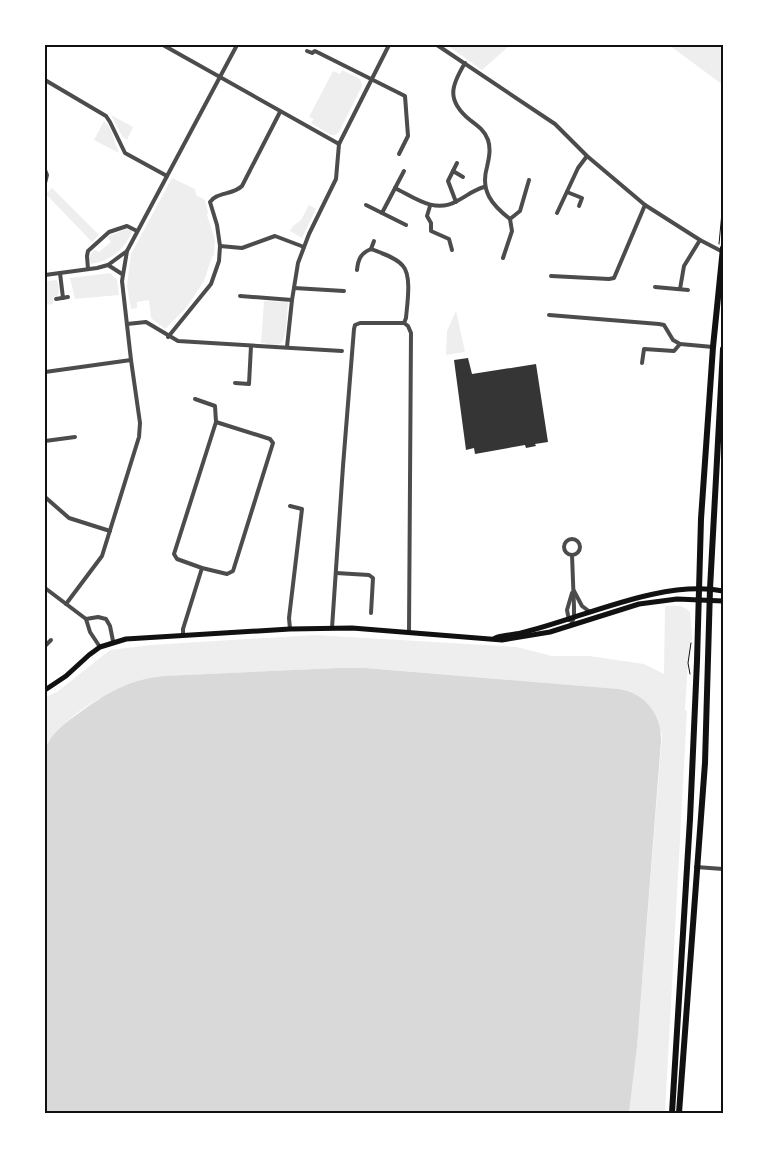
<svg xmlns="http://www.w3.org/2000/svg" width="768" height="1158" viewBox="0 0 768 1158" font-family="Cabin,sans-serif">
	<rect width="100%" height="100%" fill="#fff"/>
	<!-- green -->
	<g fill="#eee">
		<polygon points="447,45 510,45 482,70"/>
		<polygon points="669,45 723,45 723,85"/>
		<polygon points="342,70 360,79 362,86 339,132 335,135 331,135 311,123 314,119 309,117 333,71 340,74"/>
		<polygon points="111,115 133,127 127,140 122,136"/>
		<polygon points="104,121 110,128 119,153 94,140"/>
		<polygon points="172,178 195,189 196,195 205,200 208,213 207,215 215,240 214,255 212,257 204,281 186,308 165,329 151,318 149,300 137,302 137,308 131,309 127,286 131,254"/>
		<polygon points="52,188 99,235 92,242 46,194"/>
		<polygon points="309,205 316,209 302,238 290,231 293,226 301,220"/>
		<path d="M 126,229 L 131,230 L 132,232 C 124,250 110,261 91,264 C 89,257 89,254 95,250 L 99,252 L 111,242 L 107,237 Z"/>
		<polygon points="110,273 117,280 119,295 75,299 70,278"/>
		<polygon points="57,280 59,289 58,296 53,297 53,304 45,305 45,281"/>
		<path d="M 264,301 L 288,302 C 287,310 287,339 281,343 C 277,347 266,343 261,343 Z"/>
		<polygon points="456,311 465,352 446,355 447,331"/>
		<path d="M 665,606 C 674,606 683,604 690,612 L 692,638 L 688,663 L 685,710 L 687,711 L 665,1113 L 629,1113 L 637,1047 L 662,735 C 650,704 651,700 619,689 L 365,668 L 338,668 L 164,676 L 155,677 C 137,684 118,690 101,698 C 82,707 52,731 45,750 L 45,697 L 57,692 L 110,650 L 151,645 L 315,635 L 517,647 L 552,656 L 589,656 L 644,664 L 664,674 Z"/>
	</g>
	<!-- water -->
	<path fill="#d9d9d9" d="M 338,668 L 365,668 L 619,689 C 645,693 662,715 661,741 L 637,1047 L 629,1113 L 45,1113 L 45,750 C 51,733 64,724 79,713 C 105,694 130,679 164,676 Z"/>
	<!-- building -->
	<polygon fill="#353535" points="468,358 472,374 536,364 548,442 535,444 536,446 526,448 525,445 475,454 474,448 466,450 454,360"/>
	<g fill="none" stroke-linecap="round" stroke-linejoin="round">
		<!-- path -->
		<g stroke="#111" stroke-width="1">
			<polyline points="719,244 723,202"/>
			<polyline points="690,674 688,663 691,643"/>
		</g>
		<!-- minor -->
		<g stroke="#4c4c4c" stroke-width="4">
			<polyline points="163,45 339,144"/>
			<polyline points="437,45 555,124 587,156 645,205 700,240 723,252"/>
			<polyline points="307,51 312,53 315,51 405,96 408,136 399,154"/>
			<path d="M 465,63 C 451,86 446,100 470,120 C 478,126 485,131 488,140 C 491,149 489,158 487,167 C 480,191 492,205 510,219"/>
			<polyline points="45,80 106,116 110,122 125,153 167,176"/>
			<polyline points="45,170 47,175 45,183"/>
			<polyline points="453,171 457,163"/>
			<path d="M 395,188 C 415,198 435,214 457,201 C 467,196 473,190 484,187"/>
			<polyline points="567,192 582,198 579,206"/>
			<polyline points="456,202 448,181 453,171 463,177"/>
			<polyline points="366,205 406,225"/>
			<polyline points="430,206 427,216 431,223 431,231 449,239 452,250"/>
			<polyline points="382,213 404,171"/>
			<polyline points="557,213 578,168 587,156"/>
			<polyline points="510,219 520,211 529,180"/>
			<polyline points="220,246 242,248 275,236 304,247"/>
			<polyline points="371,249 374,241"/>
			<polyline points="503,258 512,231 510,219"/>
			<polyline points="108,265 122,274"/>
			<polyline points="88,269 87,256 88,251 109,232 127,226 137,231"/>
			<path d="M 357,270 C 358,259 361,253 371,249 C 381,253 397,258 403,266 C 412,276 407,305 406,318 L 404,323"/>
			<polyline points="60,273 63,298"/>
			<polyline points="45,275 97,268 108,265 127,251"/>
			<polyline points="551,276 609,279 614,278 645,205"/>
			<polyline points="655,287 688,290"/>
			<polyline points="294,288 344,291"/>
			<polyline points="680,289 684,266 700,240"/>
			<polyline points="240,296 292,300"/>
			<polyline points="56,299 68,297"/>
			<polyline points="549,315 659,324 664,325 673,340 680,344 713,347"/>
			<polyline points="127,324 146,322 178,341 342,351"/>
			<path d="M 168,337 L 211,284 L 219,261 L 220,246 L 217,225 L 210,202 C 216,192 233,195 242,186 L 280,112"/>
			<polyline points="287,347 292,300 298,263 309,234 336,179 339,144 389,45"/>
			<polyline points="642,363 644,349 674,351 680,344"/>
			<polyline points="45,372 131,360"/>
			<polyline points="235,383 249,384 251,346"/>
			<polyline points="195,399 215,406 216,422"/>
			<polyline points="45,441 75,437"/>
			<polyline points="45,497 69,518 110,531"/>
			<circle cx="572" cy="547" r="8"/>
			<polyline points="336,573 369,575 373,578 371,613"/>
			<polyline points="45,588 86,619 90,632 100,647"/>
			<polyline points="574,591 582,606 590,612"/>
			<polyline points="66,604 102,556 139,437 140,423 131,360 122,281 127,251 237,45"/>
			<polyline points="86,619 98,617 106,619 110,626 113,641"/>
			<polyline points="569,620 567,610 572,593"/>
			<polyline points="571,625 574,617 574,607 572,555"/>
			<polyline points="332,628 343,466 354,329 355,325 360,323 404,323 408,326 411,333 409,632"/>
			<polyline points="290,629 289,618 302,509 290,506"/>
			<polyline points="183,635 183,629 202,568 227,574 233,571 273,443 270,439 216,422 174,554 177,559 202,568"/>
			<polyline points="45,646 51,640"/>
			<polyline points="696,867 723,869"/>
		</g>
		<!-- secondary -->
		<g stroke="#111" stroke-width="5">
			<path d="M 495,638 C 504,635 513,635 521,633 C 581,619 661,579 723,591"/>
			<polyline points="45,690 66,676 89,655 100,647 126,639 290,629 352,628 502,640 550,632 639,604 677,599 723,601"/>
		</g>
		<!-- trunk -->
		<g stroke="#111" stroke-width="6">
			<polyline points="672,1113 690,819 697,661 701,519 713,347 723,248"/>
			<polyline points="679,1113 705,763 710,589 723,349"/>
		</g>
	</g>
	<!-- border -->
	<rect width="768" height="1158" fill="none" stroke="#ffffff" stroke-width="92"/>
	<rect x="46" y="46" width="676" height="1066" fill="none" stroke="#111" stroke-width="2"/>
</svg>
